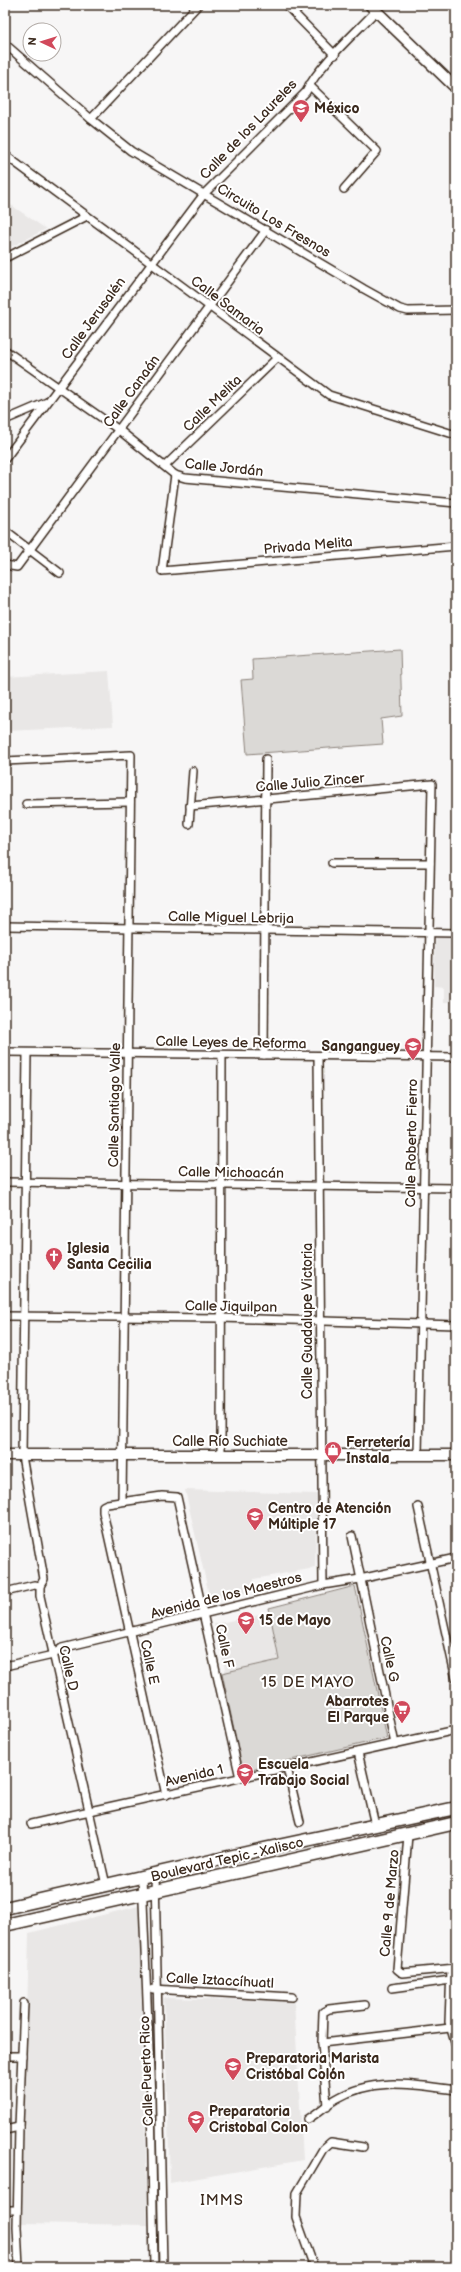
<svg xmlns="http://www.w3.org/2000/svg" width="461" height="2272" viewBox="0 0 461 2272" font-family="'Balsamiq Sans',sans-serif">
	<rect width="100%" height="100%" fill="#f7f6f6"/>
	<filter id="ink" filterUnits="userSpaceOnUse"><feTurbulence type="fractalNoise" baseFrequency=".025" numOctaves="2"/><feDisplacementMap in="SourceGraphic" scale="8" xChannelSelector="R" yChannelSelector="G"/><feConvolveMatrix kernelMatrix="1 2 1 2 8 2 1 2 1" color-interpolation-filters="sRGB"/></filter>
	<g filter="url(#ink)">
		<!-- built -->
		<g fill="#e9e7e6">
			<polygon points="11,205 46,229 5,250 5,211"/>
			<polygon points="109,671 113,726 7,731 5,677"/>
			<polygon points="435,936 456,936 456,1045 449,1045 450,1002 444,1002 444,987 434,986"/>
			<polygon points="185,1490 317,1494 315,1568 254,1579 255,1591 210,1599"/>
			<polygon points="270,1613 279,1660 226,1673 214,1624"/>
			<polygon points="139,1906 148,2225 22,2223 29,1933"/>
			<polygon points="164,1998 294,2001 303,2160 170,2183"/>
		</g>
		<!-- green -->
		<g fill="#dbd9d6" stroke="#8b827a">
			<polygon points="400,649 402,716 381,719 383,744 247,754 241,680 253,679 252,659"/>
			<polygon points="355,1586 387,1738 243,1771 222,1673 279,1660 269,1608"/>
		</g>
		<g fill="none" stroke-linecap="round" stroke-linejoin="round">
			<defs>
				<g id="street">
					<polyline points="286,5 335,55"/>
					<polyline points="5,44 91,119 131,151 364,289 400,309 408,311 456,310"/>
					<polyline points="309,85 377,151 344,189"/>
					<polyline points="91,119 198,5"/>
					<polyline points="5,155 329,395 456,435"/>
					<polyline points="5,258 87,216"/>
					<polyline points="5,350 119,430 175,475 185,478 456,503"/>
					<polyline points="5,420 47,402"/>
					<path d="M 5,459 L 204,194 L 306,92 C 318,66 355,33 376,11"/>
					<polyline points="165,466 277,358"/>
					<polyline points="175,475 162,571 456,546"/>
					<polyline points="5,531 60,573"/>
					<polyline points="5,565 17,567 266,230"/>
					<polyline points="5,761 131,755 122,1501"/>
					<polyline points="26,804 130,802"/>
					<polyline points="190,806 432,784 418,1454"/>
					<polyline points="189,824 193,771"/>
					<polyline points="332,863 430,863"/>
					<polyline points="5,926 456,933"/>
					<polyline points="5,1052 456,1057"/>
					<polyline points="27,1053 22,1456 44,1579 40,1586 40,1596 106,1885"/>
					<polyline points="264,1055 266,759"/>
					<polyline points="318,1056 323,1585"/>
					<polyline points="5,1182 456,1188"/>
					<polyline points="5,1316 221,1318 456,1325"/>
					<polyline points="221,1455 222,1055"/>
					<polyline points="418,1507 456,1679"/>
					<polyline points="352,1536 395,1744"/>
					<polyline points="5,1592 34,1585 40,1586"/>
					<polyline points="5,1666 53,1655 62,1648 323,1585 360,1579 456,1558"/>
					<polyline points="358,1752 375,1825"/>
					<polyline points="287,1768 300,1822"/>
					<polyline points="166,1795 103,1512 103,1506 107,1504 162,1496 177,1497 240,1778"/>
					<polyline points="31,1824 456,1730"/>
					<polyline points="408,1835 397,1969 402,1973 456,1968"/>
					<polyline points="155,1874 163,2267"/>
					<polyline points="142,1877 151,2099 154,2267"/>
					<polyline points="451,1969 449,2022 456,2046"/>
					<polyline points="392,1988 451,1980"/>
					<polyline points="153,1989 292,1997"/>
					<polyline points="322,2043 450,2028"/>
					<polyline points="5,2056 22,2056"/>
					<polyline points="327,2106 322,2043 323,2012 329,2009 365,2005"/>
					<path d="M 308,2119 C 318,2113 326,2105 336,2099 C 374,2076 415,2085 456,2090"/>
					<polyline points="5,2130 19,2127"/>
					<polyline points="5,2210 17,2210"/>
					<polyline points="19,2267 17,2227 19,2127 24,2003"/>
					<polyline points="314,2267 296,2217 297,2193 323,2149 331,2142 363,2147"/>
				</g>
				<g id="secondary">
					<polyline points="370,5 456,88"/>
					<polyline points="5,1455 456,1455"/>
				</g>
				<g id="primary">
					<polyline points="5,1908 264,1849 456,1808"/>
					<polyline points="5,1925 456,1823"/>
				</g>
			</defs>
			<!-- street casing -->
			<use href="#street" stroke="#3b2a1e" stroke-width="10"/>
			<!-- secondary casing -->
			<use href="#secondary" stroke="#3b2a1e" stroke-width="13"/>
			<!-- primary casing -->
			<use href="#primary" stroke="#3b2a1e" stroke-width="15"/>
			<!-- street -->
			<use href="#street" stroke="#fff" stroke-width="7"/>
			<!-- secondary -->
			<use href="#secondary" stroke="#fff" stroke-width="10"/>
			<!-- primary -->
			<use href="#primary" stroke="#fff" stroke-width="12"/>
		</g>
	</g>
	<!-- icons -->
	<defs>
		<symbol id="school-pin" viewBox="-11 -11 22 30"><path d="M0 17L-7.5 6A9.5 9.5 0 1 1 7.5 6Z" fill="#d1495b" stroke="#fff"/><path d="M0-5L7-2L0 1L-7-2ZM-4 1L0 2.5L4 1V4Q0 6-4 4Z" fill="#fff"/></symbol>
		<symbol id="church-pin" viewBox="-11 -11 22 30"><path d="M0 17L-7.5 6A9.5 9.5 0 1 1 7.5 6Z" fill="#d1495b" stroke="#fff"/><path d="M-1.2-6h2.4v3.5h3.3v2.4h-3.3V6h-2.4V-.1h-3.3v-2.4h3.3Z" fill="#fff"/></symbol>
		<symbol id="shop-pin" viewBox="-11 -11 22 30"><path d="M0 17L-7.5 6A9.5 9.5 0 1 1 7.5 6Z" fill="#d1495b" stroke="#fff"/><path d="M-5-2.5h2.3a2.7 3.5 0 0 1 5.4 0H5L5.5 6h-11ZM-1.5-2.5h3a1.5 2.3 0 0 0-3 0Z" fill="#fff"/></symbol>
		<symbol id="supermarket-pin" viewBox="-11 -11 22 30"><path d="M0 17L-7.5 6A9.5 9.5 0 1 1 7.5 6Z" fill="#d1495b" stroke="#fff"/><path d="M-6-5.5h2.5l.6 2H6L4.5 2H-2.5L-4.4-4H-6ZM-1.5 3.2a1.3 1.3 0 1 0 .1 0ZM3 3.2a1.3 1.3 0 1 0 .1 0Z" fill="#fff"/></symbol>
		<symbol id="university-pin" viewBox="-11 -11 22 30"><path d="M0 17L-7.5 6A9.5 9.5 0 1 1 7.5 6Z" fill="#d1495b" stroke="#fff"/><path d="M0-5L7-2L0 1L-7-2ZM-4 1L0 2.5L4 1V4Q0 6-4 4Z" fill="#fff"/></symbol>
	</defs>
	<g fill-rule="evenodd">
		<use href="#school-pin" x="291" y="98" width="20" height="27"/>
		<use href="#school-pin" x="403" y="1036" width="20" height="27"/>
		<use href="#church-pin" x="44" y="1246" width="20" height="27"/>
		<use href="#shop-pin" x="323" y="1440" width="20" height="27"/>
		<use href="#school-pin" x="245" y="1506" width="20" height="27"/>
		<use href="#school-pin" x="236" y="1610" width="20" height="27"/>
		<use href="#supermarket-pin" x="392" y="1699" width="20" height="27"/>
		<use href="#university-pin" x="235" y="1762" width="20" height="27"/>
		<use href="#university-pin" x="223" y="2056" width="20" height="27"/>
		<use href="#university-pin" x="186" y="2109" width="20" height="27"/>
	</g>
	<g text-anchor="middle" stroke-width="4" stroke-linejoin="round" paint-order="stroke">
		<!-- poi labels -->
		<g font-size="14" font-weight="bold" fill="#3b2a1e" stroke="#fff" text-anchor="start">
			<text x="314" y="113">México</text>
			<text x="400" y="1051" text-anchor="end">Sanganguey</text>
			<text x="67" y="1253">Iglesia<tspan x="67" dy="16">Santa Cecilia</tspan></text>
			<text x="346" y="1447">Ferretería<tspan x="346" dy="16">Instala</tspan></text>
			<text x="268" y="1513">Centro de Atención<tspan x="268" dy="16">Múltiple 17</tspan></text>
			<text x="259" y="1625">15 de Mayo</text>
			<text x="389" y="1706" text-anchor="end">Abarrotes<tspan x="389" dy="16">El Parque</tspan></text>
			<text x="258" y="1769">Escuela<tspan x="258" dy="16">Trabajo Social</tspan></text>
			<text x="246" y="2063">Preparatoria Marista<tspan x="246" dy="16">Cristóbal Colón</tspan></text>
			<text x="209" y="2116">Preparatoria<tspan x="209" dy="16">Cristobal Colon</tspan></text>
		</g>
		<!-- street labels -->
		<g font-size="14" fill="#3b2a1e" stroke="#fff">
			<text transform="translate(248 129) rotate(-46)" y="5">Calle de los Laureles</text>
			<text transform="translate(274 220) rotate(31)" y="5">Circuito Los Fresnos</text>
			<text transform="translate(228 305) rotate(37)" y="5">Calle Samaria</text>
			<text transform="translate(93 318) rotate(-54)" y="5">Calle Jerusalén</text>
			<text transform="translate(131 391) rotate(-54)" y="5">Calle Canaán</text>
			<text transform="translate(212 403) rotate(-44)" y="5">Calle Melita</text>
			<text transform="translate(224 467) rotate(6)" y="5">Calle Jordán</text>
			<text transform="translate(308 545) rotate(-5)" y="5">Privada Melita</text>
			<text transform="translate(310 782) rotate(-5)" y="5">Calle Julio Zincer</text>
			<text transform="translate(231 917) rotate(1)" y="5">Calle Miguel Lebrija</text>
			<text transform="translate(231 1042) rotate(1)" y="5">Calle Leyes de Reforma</text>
			<text transform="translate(114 1105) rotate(-89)" y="5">Calle Santiago Valle</text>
			<text transform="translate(411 1143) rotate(-89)" y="5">Calle Roberto Fierro</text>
			<text transform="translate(231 1172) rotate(1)" y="5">Calle Michoacán</text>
			<text transform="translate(231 1306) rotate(1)" y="5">Calle Jiquilpan</text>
			<text transform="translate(307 1321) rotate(-90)" y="5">Calle Guadalupe Victoria</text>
			<text x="230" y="1446">Calle Río Suchiate</text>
			<text transform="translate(226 1595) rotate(-14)" y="5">Avenida de los Maestros</text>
			<text transform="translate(225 1646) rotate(78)" y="5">Calle F</text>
			<text transform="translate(390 1659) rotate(78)" y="5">Calle G</text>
			<text transform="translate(150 1662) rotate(78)" y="5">Calle E</text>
			<text transform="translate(69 1668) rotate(77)" y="5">Calle D</text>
			<text transform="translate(194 1775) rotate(-13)" y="5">Avenida 1</text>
			<text transform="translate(227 1859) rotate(-13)" y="5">Boulevard Tepic - Xalisco</text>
			<text transform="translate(389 1903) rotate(-85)" y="5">Calle 9 de Marzo</text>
			<text transform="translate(220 1980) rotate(3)" y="5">Calle Iztaccíhuatl</text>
			<text transform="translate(146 2071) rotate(-92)" y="5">Calle Puerto Rico</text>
		</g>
		<!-- neighbourhood labels -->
		<g font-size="15" letter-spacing="1" fill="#3b2a1e" stroke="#fff">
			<text x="308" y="1687">15 DE MAYO</text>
			<text x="222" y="2205">IMMS</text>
		</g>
	</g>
	<!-- margin -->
	<rect width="461" height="2272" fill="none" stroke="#fff" stroke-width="20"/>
	<rect x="10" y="10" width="441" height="2252" fill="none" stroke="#3b2a1e" stroke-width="1.5" filter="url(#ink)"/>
	<!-- north arrow -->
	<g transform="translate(42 42) rotate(274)"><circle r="19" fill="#ffffff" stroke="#b1aaa5"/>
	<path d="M0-3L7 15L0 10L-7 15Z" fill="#d1495b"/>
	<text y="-6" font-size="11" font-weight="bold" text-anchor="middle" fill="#3b2a1e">N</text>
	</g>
</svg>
